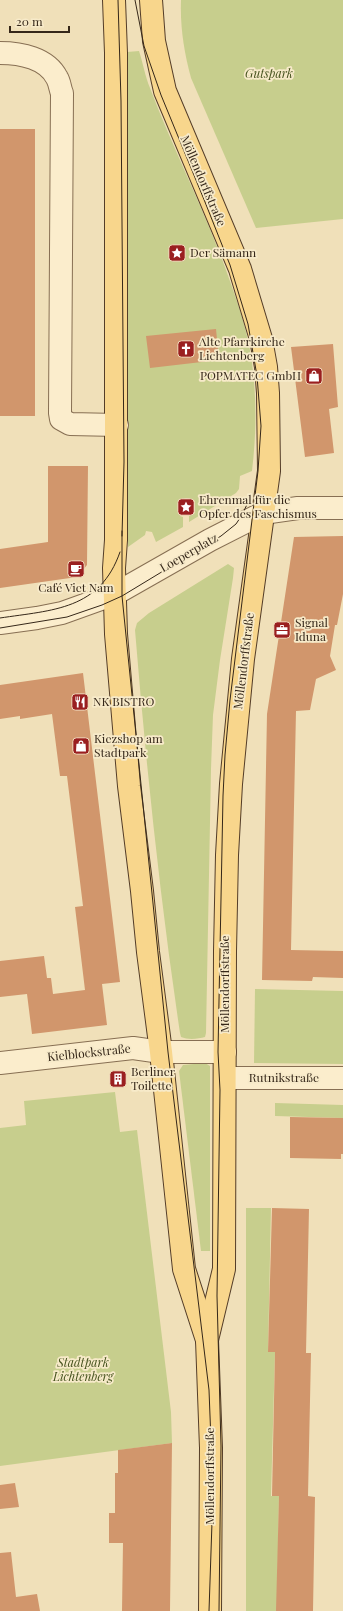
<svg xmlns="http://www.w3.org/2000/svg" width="343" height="1611" viewBox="0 0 343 1611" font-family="'Playfair Display',serif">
	<rect width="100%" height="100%" fill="#f0e0b9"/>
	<!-- green -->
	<g fill="#c7ce8d">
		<path d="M 181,0 L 343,0 L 343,219 L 256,228 L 191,78 C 184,52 180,27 181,0 Z"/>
		<path d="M 139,51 C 143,63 145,76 150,88 C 175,154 208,217 231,284 C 238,304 245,324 249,345 C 257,386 257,430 252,471 L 240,476 L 239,489 L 236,493 L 189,522 L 189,516 L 195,513 L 195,501 L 192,499 L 186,498 L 179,501 L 180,516 L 183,517 L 183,527 L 156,542 L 152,532 L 146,531 L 145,535 L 128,547 L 127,272 L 128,88 L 127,52 Z"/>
		<path d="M 228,564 L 234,568 L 233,578 L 220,660 L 213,715 L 211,769 L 206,1033 L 205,1037 C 198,1039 188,1040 181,1037 L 180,1033 C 160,899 146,765 135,630 L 137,623 L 149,613 Z"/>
		<polygon points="255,989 343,991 343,1064 254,1063"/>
		<polygon points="205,1063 210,1066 210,1251 201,1251 179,1071 183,1065"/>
		<polygon points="115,1092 120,1132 137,1130 171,1412 172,1443 0,1466 0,1128 26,1125 24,1101"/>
		<polygon points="275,1103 343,1105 343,1118 275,1116"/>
		<polygon points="246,1208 271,1208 268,1351 275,1352 271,1496 279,1496 277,1611 246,1611"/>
	</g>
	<!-- building -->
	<g fill="#d1966c">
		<rect x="0" y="129" width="35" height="287"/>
		<polygon points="216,329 219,360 150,368 146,336"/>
		<polygon points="333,344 338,407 329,409 334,453 305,457 291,347"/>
		<polygon points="48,466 88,466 87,565 77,577 0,588 0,549 48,542"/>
		<polygon points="343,536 343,594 337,625 335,625 330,656 336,670 316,679 310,710 296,711 291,950 343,951 343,978 313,977 312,981 262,980 267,714 294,537"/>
		<polygon points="83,673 120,982 102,984 107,1025 32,1034 27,994 0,997 0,961 44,956 47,978 51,978 53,994 85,990 75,907 83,906 67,776 60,776 52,714 20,719 20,716 0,719 0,685"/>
		<polygon points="290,1117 343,1118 343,1154 341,1154 341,1159 290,1158"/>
		<polygon points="272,1208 309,1209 306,1353 311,1353 308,1496 315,1497 313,1611 276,1611 279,1496 272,1496 275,1352 268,1352"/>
		<polygon points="172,1443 170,1611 122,1611 123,1543 109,1543 109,1513 115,1513 115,1473 118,1473 118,1450"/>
		<polygon points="15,1483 19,1507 0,1509 0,1485"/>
		<polygon points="11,1552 16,1597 37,1594 40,1611 0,1611 0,1553"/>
	</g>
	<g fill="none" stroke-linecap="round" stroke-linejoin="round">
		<defs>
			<g id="minor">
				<path d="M 0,53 C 21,53 47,58 57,78 C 60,83 60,89 62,93 L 60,413 L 61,419 L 70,424 L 117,425"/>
				<polyline points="0,623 37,618 62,613 115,594 210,540 263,513 298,508 343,508"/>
				<polyline points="0,1063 133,1048 161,1052 225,1052"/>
				<polyline points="225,1078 343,1078"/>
			</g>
			<g id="major">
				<polyline points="114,0 116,53 116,540 114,568 116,634 129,786 142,891 148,952 161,1052 184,1269 207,1340"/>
				<polyline points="151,0 154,41 165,91 240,269 261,339 266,367 268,393 269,471 243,659 231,784 227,855 225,951 224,1269 207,1340 211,1448 210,1611"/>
			</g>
		</defs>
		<!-- minor casing -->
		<use href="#minor" stroke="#876f53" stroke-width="24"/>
		<!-- major casing -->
		<use href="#major" stroke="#543d28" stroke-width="24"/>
		<!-- minor -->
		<use href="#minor" stroke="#fbedcc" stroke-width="22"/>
		<!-- major -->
		<use href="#major" stroke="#f8d68c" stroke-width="22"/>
		<!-- tram -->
		<g stroke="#352719" stroke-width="1">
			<polyline points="118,0 121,101 124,462 122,536"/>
			<polyline points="135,0 144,46 161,95 205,202 230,265 248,324 257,376 261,426 258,471 230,700 225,755 223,796 218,1052 220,1090 217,1296 221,1446 219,1611"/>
			<polyline points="122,531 122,596 168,1052 209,1390 213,1493 209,1611"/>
			<path d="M 0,618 C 53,610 100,610 120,552"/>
			<polyline points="0,628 67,617 102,605 122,596 221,536 236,524 242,515 251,496"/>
		</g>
	</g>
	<!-- icons -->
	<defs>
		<symbol id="sight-square" viewBox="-11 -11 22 22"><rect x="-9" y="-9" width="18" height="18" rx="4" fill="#9a1f20" stroke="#f7eac9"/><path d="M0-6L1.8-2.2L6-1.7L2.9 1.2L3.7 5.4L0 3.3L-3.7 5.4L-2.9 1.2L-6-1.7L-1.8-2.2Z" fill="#fff"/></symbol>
		<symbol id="church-square" viewBox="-11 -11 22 22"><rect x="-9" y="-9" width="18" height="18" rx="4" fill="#9a1f20" stroke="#f7eac9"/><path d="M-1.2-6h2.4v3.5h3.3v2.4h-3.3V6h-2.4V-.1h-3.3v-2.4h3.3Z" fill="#fff"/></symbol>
		<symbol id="shop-square" viewBox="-11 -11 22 22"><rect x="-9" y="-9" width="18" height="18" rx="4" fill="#9a1f20" stroke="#f7eac9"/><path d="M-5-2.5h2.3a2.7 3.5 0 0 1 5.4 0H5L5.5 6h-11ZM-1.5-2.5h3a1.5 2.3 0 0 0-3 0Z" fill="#fff"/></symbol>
		<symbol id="cafe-square" viewBox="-11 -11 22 22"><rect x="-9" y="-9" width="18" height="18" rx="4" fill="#9a1f20" stroke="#f7eac9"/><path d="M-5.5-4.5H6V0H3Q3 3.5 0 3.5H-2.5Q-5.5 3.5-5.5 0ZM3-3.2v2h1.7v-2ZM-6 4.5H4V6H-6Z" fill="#fff"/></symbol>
		<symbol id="office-square" viewBox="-11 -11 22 22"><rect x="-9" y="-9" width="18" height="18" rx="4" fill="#9a1f20" stroke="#f7eac9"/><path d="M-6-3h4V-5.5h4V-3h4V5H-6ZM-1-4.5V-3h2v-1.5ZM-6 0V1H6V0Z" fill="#fff"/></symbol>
		<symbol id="restaurant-square" viewBox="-11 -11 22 22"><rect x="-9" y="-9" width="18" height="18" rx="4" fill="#9a1f20" stroke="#f7eac9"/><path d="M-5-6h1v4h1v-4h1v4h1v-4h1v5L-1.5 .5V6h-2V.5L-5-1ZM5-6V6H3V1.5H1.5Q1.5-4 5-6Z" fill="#fff"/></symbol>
		<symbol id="building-square" viewBox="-11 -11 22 22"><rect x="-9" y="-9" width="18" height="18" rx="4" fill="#9a1f20" stroke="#f7eac9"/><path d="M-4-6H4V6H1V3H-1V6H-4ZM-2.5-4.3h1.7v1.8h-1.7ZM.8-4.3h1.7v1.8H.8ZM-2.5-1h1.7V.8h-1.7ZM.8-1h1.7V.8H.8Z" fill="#fff"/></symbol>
	</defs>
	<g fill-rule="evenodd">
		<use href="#sight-square" x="167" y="243" width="20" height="20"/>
		<use href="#church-square" x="176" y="339" width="20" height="20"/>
		<use href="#shop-square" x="304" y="366" width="20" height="20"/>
		<use href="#sight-square" x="176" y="497" width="20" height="20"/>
		<use href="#cafe-square" x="66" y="559" width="20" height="20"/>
		<use href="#office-square" x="272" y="620" width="20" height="20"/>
		<use href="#restaurant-square" x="70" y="692" width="20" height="20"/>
		<use href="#shop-square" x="71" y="736" width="20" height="20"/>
		<use href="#building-square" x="108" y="1069" width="20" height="20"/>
	</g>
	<g text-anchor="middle" stroke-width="3.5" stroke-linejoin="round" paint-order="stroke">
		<!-- park labels -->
		<g font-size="12" font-style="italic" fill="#46531e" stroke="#f7eac9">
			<text x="269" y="78">Gutspark</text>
			<text x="83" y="1367">Stadtpark<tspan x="83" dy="14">Lichtenberg</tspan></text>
		</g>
		<!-- street labels -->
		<g font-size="12" fill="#352719" stroke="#f7eac9">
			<text transform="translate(203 181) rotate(67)" y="4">Möllendorffstraße</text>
			<text transform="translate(189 553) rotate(-30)" y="4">Loeperplatz</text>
			<text transform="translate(244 661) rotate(-83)" y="4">Möllendorffstraße</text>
			<text transform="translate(225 984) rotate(-90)" y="4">Möllendorffstraße</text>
			<text transform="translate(89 1053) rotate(-6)" y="4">Kielblockstraße</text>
			<text x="284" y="1082">Rutnikstraße</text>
			<text transform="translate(210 1476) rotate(-90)" y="4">Möllendorffstraße</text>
		</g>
		<!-- poi labels -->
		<g font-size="12" fill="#352719" stroke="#f7eac9" text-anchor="start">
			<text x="190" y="257">Der Sämann</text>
			<text x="199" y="346">Alte Pfarrkirche<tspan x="199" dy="14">Lichtenberg</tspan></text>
			<text x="301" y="380" text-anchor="end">POPMATEC GmbH</text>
			<text x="199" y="504">Ehrenmal für die<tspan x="199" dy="14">Opfer des Faschismus</tspan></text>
			<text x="76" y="592" text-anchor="middle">Café Viet Nam</text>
			<text x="295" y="627">Signal<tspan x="295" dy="14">Iduna</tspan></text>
			<text x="93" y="706">NK BISTRO</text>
			<text x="94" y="743">Kiezshop am<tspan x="94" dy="14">Stadtpark</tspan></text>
			<text x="131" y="1076">Berliner<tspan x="131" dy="14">Toilette</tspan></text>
		</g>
	</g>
	<!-- scale -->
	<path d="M10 26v6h59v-6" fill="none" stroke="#352719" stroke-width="2"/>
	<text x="16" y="26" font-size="12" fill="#352719" stroke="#f7eac9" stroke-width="3" paint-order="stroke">20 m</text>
</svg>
